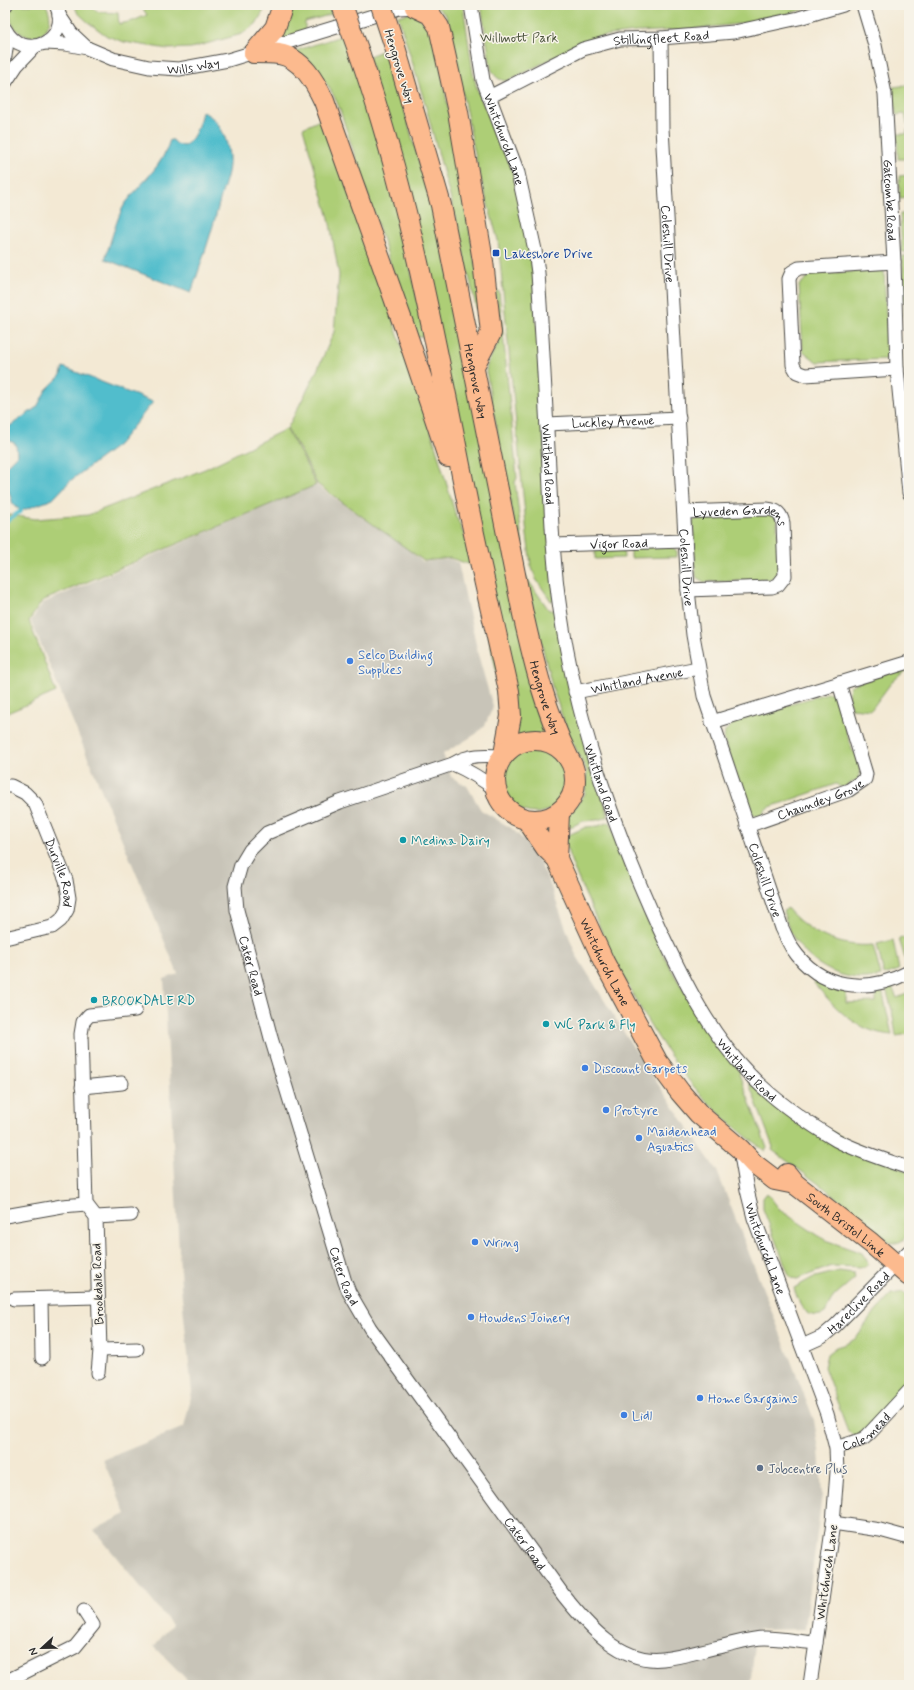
<svg xmlns="http://www.w3.org/2000/svg" width="914" height="1690" viewBox="0 0 914 1690" font-family="Mynerve,sans-serif">
	<rect width="100%" height="100%" fill="#f7f3e8"/>
	<filter id="ink" filterUnits="userSpaceOnUse"><feTurbulence type="fractalNoise" baseFrequency=".025" numOctaves="2"/><feDisplacementMap in="SourceGraphic" scale="8" xChannelSelector="R" yChannelSelector="G"/><feConvolveMatrix kernelMatrix="1 2 1 2 8 2 1 2 1" color-interpolation-filters="sRGB"/></filter>
	<filter id="wash" filterUnits="userSpaceOnUse"><feTurbulence type="fractalNoise" baseFrequency=".012" numOctaves="4" result="noise"/><feDisplacementMap in="SourceGraphic" scale="16" xChannelSelector="R" yChannelSelector="G"/><feGaussianBlur stdDeviation="0.9" result="paint"/><feColorMatrix in="noise" values="0 0 0 0 0 0 0 0 0 0 0 0 0 0 0 0 0 1.4 0 .05"/><feComposite in="paint" operator="in"/></filter>
	<g filter="url(#wash)">
		<rect width="100%" height="100%" fill="#f3e9d4"/>
		<!-- industrial -->
		<polygon fill="#c8c4b8" points="316,485 405,547 423,562 450,559 458,563 479,658 493,707 485,725 476,734 443,754 451,777 467,786 481,810 511,828 532,848 549,882 575,953 633,1047 717,1171 814,1420 819,1450 822,1494 805,1629 757,1630 750,1685 192,1685 154,1646 172,1625 94,1530 126,1514 103,1460 184,1427 192,1392 181,1287 164,979 178,974 31,621 43,603"/>
		<!-- green -->
		<g fill="#adce76" stroke="#6c7c50">
			<path d="M 13,5 L 46,5 C 49,10 51,17 49,23 C 39,52 0,30 13,5 Z"/>
			<polygon points="75,5 88,5 99,12 118,13 119,24 133,21 147,15 141,6 142,5 267,5 256,24 242,34 191,48 168,49 124,42 107,36 89,23 77,12"/>
			<polygon points="290,5 328,5 332,14 305,22 305,33 276,42"/>
			<polygon points="434,5 463,5 473,73 477,89 483,104 495,126 509,159 532,252 554,600 551,601 536,579 531,565 527,535 498,240 479,173 446,15"/>
			<path d="M 481,5 L 820,5 L 780,16 L 738,24 L 683,30 L 636,32 L 595,37 L 507,81 C 498,80 495,77 491,68 Z"/>
			<polygon points="409,13 416,14 435,34 481,296 479,306 477,310 452,204 424,100 398,16"/>
			<path d="M 344,35 L 353,60 L 398,210 L 425,336 L 415,338 L 339,107 C 327,79 317,71 295,51 Z"/>
			<polygon points="387,49 442,243 550,734 530,734 510,738 369,56"/>
			<polygon points="909,85 909,124 907,124 905,114 896,115 893,87"/>
			<polygon points="324,118 434,441 456,516 478,567 450,558 424,561 317,484 302,453 287,429 315,375 334,332 339,275 329,218 303,128"/>
			<polygon points="909,129 909,168 908,159 898,159 897,134 906,134 907,130"/>
			<polygon points="909,171 909,197 900,198 899,176 909,175"/>
			<polygon points="900,214 909,214 909,252 902,252"/>
			<polygon points="902,256 909,256 909,315 907,316 905,316 905,313"/>
			<polygon points="884,270 888,359 817,362 803,351 799,285 812,274"/>
			<path d="M 495,291 L 499,291 L 517,478 L 515,482 L 524,557 L 521,558 L 486,371 C 487,360 495,352 498,342 C 502,329 496,305 495,291 Z"/>
			<polygon points="286,429 302,456 316,485 42,601 29,621 56,692 5,714 5,514 35,519 88,515 205,469"/>
			<polygon points="768,511 777,518 779,574 775,577 768,580 704,582 696,577 693,522 697,517"/>
			<polygon points="597,547 623,548 624,558 595,559 595,552"/>
			<polygon points="672,547 677,551 677,557 631,558 631,548"/>
			<polygon points="525,576 549,610 556,610 608,817 597,820 583,821 564,830 565,820 585,794 587,771 569,735 553,690"/>
			<polygon points="904,668 905,671 891,683 871,710 851,708 848,696 850,687 856,683"/>
			<path d="M 827,693 L 835,693 L 842,703 L 839,707 L 852,750 C 860,755 861,770 858,779 L 842,788 L 836,784 L 767,808 L 760,817 L 753,815 L 749,811 L 724,740 L 725,731 L 736,721 Z"/>
			<circle cx="535" cy="780" r="33"/>
			<path d="M 610,822 C 628,874 648,928 675,976 C 694,1008 719,1041 740,1072 L 739,1074 L 767,1148 L 765,1151 C 743,1134 720,1116 701,1095 C 654,1041 619,973 591,907 C 581,884 569,861 564,837 L 586,827 L 598,826 Z"/>
			<path d="M 787,908 C 808,933 839,948 873,945 L 881,976 C 849,984 816,969 797,943 C 790,934 787,922 783,912 Z"/>
			<polygon points="909,936 909,964 907,965 899,939"/>
			<polygon points="893,940 899,970 884,975 877,944"/>
			<path d="M 819,980 L 846,991 L 846,1003 L 876,1002 L 876,991 L 882,990 L 892,1035 C 857,1032 836,1009 814,983 Z"/>
			<polygon points="892,987 897,998 909,993 909,1034 896,1036 892,1010 886,989"/>
			<path d="M 748,1081 L 765,1096 L 909,1173 C 909,1183 911,1227 908,1233 C 904,1241 897,1245 889,1242 L 827,1190 L 772,1150 L 773,1147 Z"/>
			<polygon points="767,1193 780,1210 825,1240 862,1253 866,1259 868,1264 864,1267 832,1266 797,1279 792,1278 789,1275 763,1209 763,1198"/>
			<path d="M 839,1271 L 854,1273 L 855,1278 L 834,1296 L 825,1313 C 807,1323 798,1302 794,1288 L 812,1278 Z"/>
			<polygon points="903,1292 909,1297 909,1383 857,1438 848,1431 824,1367 827,1354 836,1347 846,1344 855,1339 871,1317 892,1294"/>
		</g>
		<!-- water -->
		<g fill="#51bdcc" stroke="#3e747c">
			<path d="M 202,112 C 221,118 230,145 229,163 C 229,174 224,186 221,196 C 213,229 202,261 191,293 L 105,259 C 109,247 118,214 125,204 C 141,182 162,168 170,140 L 173,140 L 177,144 L 184,146 C 196,138 199,124 202,112 Z"/>
			<polygon points="63,367 153,402 118,445 70,481 53,499 21,511 13,504 5,480 5,467 17,455 16,444 8,440 7,428 37,407 46,390 61,375"/>
		</g>
		<g fill="none" stroke-linecap="round" stroke-linejoin="round">
			<!-- stream -->
			<polyline stroke="#51bdcc" stroke-width="4" points="5,522 21,511"/>
		</g>
	</g>
	<g filter="url(#ink)">
		<g fill="none" stroke-linecap="round" stroke-linejoin="round">
			<defs>
				<g id="minor">
					<path id="s1" d="M 471,5 L 483,80 L 518,173 L 535,250 L 538,273 C 542,332 545,390 548,449 C 551,502 552,556 560,609 C 576,721 613,828 660,930 C 684,981 710,1034 750,1075 C 774,1100 806,1122 836,1140 C 859,1152 885,1160 909,1168"/>
					<path id="s2" d="M 863,5 L 875,45 L 885,94 L 894,262 L 897,369 L 909,493"/>
					<polyline points="5,6 6,5"/>
					<polyline points="59,15 71,33 87,48"/>
					<path d="M 5,29 C 23,64 73,40 56,5"/>
					<path id="s3" d="M 661,38 L 662,128 L 688,590 L 693,635 L 704,696 L 782,928 C 785,934 788,942 792,948 C 820,990 867,994 909,972"/>
					<path id="s4" d="M 45,43 L 66,44 L 87,48 L 113,59 L 149,67 L 179,69 L 228,60 L 399,8 L 415,7"/>
					<polyline points="5,56 8,35"/>
					<polyline points="5,83 17,65 35,46"/>
					<path id="s5" d="M 489,97 L 583,49 L 620,39 L 661,38 L 734,32 L 799,18 L 843,5"/>
					<polyline points="894,262 799,268 792,272 789,279 793,365 797,372 805,375 897,369"/>
					<path id="s6" d="M 547,424 L 679,418"/>
					<path id="s7" d="M 684,512 L 767,509 C 777,510 781,513 783,523 L 785,576 L 778,585 L 772,587 L 688,590"/>
					<path id="s8" d="M 553,545 L 685,541"/>
					<path id="s9" d="M 575,692 L 698,668"/>
					<polyline points="712,722 909,662"/>
					<path id="s10" d="M 503,756 C 485,755 468,754 453,764 L 340,802 L 267,833 L 250,850 L 241,865 L 235,886 L 237,910 L 271,1038 L 345,1282 L 349,1292 L 370,1328 L 564,1596 C 588,1626 621,1664 663,1659 C 683,1657 703,1650 723,1646 C 736,1643 751,1638 765,1638 C 782,1638 799,1642 816,1643"/>
					<path d="M 453,764 C 469,771 482,779 496,790"/>
					<path id="s11" d="M 5,786 L 11,786 L 25,793 L 35,803 L 66,880 L 69,898 L 67,910 L 61,920 L 52,927 L 5,938"/>
					<path id="s12" d="M 747,826 L 849,790 L 865,779 L 866,774 L 839,683"/>
					<polyline points="82,1087 122,1083"/>
					<path id="s13" d="M 740,1150 L 747,1190 L 754,1218 L 827,1414 L 836,1448 L 837,1472 L 833,1523 L 810,1685"/>
					<polyline points="5,1216 62,1206 86,1204"/>
					<polyline points="96,1217 131,1215"/>
					<polyline points="14,1299 97,1297"/>
					<polyline points="41,1299 42,1358"/>
					<path id="s14" d="M 802,1346 L 822,1337 L 835,1326 L 909,1251"/>
					<polyline points="100,1350 137,1349"/>
					<polyline points="98,1373 100,1350 96,1217 86,1204 81,1034 83,1022 89,1015 135,1010"/>
					<path id="s15" d="M 836,1448 L 863,1439 L 868,1435 L 909,1391"/>
					<polyline points="833,1523 880,1530 909,1538"/>
					<polyline points="7,1681 75,1647 93,1625 84,1611"/>
				</g>
				<g id="highway">
					<polyline points="416,5 415,7 430,14 439,27 458,112 483,261 491,333 474,366"/>
					<path id="s16" d="M 395,47 L 441,205 L 523,614 C 534,663 546,712 568,757"/>
					<path d="M 254,53 C 262,53 271,53 279,54 C 302,58 315,82 324,101 L 404,326 L 448,457"/>
					<polyline points="254,53 275,28 283,5"/>
					<path d="M 360,55 C 410,199 436,347 466,495 C 479,561 495,626 509,691 L 511,716 L 504,754"/>
					<circle cx="535" cy="780" r="40"/>
					<path id="s17" d="M 527,820 L 546,848 L 557,859 L 604,962 L 657,1061 L 680,1092 L 699,1114 L 740,1149 L 754,1164 L 775,1180 L 795,1184"/>
					<polyline points="557,859 559,813"/>
					<path id="s18" d="M 787,1174 L 795,1184 L 871,1243 L 909,1276"/>
				</g>
			</defs>
			<!-- minor casing -->
			<use href="#minor" stroke="#494844" stroke-width="15"/>
			<!-- highway casing -->
			<use href="#highway" stroke="#494844" stroke-width="22"/>
			<!-- minor -->
			<use href="#minor" stroke="#fff" stroke-width="13"/>
			<!-- highway -->
			<use href="#highway" stroke="#fcba8e" stroke-width="20"/>
			<defs>
				<g id="highway-bridge">
					<polyline points="342,5 360,55"/>
					<polyline points="381,5 395,47"/>
				</g>
			</defs>
			<!-- highway-bridge casing -->
			<use href="#highway-bridge" stroke="#494844" stroke-width="22" stroke-linecap="butt"/>
			<!-- highway-bridge -->
			<use href="#highway-bridge" stroke="#fcba8e" stroke-width="20"/>
		</g>
	</g>
	<!-- markers -->
	<rect fill="#1a4fb4" stroke="#f7f3e8" stroke-width="1.5" x="492" y="249" width="8" height="8" rx="2"/>
	<g fill="#3f7fe0" stroke="#f7f3e8" stroke-width="1.5">
		<circle cx="350" cy="661" r="4"/>
		<circle cx="585" cy="1068" r="4"/>
		<circle cx="606" cy="1110" r="4"/>
		<circle cx="639" cy="1138" r="4"/>
		<circle cx="475" cy="1242" r="4"/>
		<circle cx="471" cy="1317" r="4"/>
		<circle cx="700" cy="1398" r="4"/>
		<circle cx="624" cy="1415" r="4"/>
	</g>
	<g fill="#0f9aa8" stroke="#f7f3e8" stroke-width="1.5">
		<circle cx="403" cy="840" r="4"/>
		<circle cx="94" cy="1000" r="4"/>
		<circle cx="546" cy="1024" r="4"/>
	</g>
	<circle fill="#5c6f8a" stroke="#f7f3e8" stroke-width="1.5" cx="760" cy="1468" r="4"/>
	<g text-anchor="middle" stroke-width="3" stroke-linejoin="round" paint-order="stroke">
		<!-- park labels -->
		<g font-size="13" fill="#4c543e" stroke="#f7f3e8">
			<text x="519" y="42">Willmott Park</text>
		</g>
		<!-- street labels -->
		<g font-size="13" fill="#2b2b2b" stroke="#f7f3e8">
			<text dy="5" stroke="none"><textPath href="#s5" startOffset="185">Stillingfleet Road</textPath></text>
			<text dy="5" stroke="none"><textPath href="#s4" startOffset="152">Wills Way</textPath></text>
			<text transform="translate(400 66) rotate(73)" y="5">Hengrove Way</text>
			<text dy="5" stroke="none"><textPath href="#s1" startOffset="139">Whitchurch Lane</textPath></text>
			<text dy="5" stroke="none"><textPath href="#s2" startOffset="198">Gatcombe Road</textPath></text>
			<text dy="5" stroke="none"><textPath href="#s3" startOffset="206">Coleshill Drive</textPath></text>
			<text dy="5" stroke="none"><textPath href="#s16" startOffset="344">Hengrove Way</textPath></text>
			<text dy="5" stroke="none"><textPath href="#s6" startOffset="66">Luckley Avenue</textPath></text>
			<text dy="5" stroke="none"><textPath href="#s1" startOffset="469">Whitland Road</textPath></text>
			<text dy="5" stroke="none"><textPath href="#s7" startOffset="59">Lyveden Gardens</textPath></text>
			<text dy="5" stroke="none"><textPath href="#s8" startOffset="66">Vigor Road</textPath></text>
			<text dy="5" stroke="none"><textPath href="#s3" startOffset="530">Coleshill Drive</textPath></text>
			<text dy="5" stroke="none"><textPath href="#s9" startOffset="63">Whitland Avenue</textPath></text>
			<text dy="5" stroke="none"><textPath href="#s16" startOffset="668">Hengrove Way</textPath></text>
			<text dy="5" stroke="none"><textPath href="#s1" startOffset="793">Whitland Road</textPath></text>
			<text dy="5" stroke="none"><textPath href="#s12" startOffset="78">Chaundey Grove</textPath></text>
			<text dy="5" stroke="none"><textPath href="#s11" startOffset="110">Durville Road</textPath></text>
			<text dy="5" stroke="none"><textPath href="#s3" startOffset="854">Coleshill Drive</textPath></text>
			<text dy="5" stroke="none"><textPath href="#s17" startOffset="163">Whitchurch Lane</textPath></text>
			<text dy="5" stroke="none"><textPath href="#s10" startOffset="395">Cater Road</textPath></text>
			<text dy="5" stroke="none"><textPath href="#s1" startOffset="1117">Whitland Road</textPath></text>
			<text dy="5" stroke="none"><textPath href="#s18" startOffset="78">South Bristol Link</textPath></text>
			<text dy="5" stroke="none"><textPath href="#s13" startOffset="102">Whitchurch Lane</textPath></text>
			<text dy="5" stroke="none"><textPath href="#s10" startOffset="719">Cater Road</textPath></text>
			<text transform="translate(97 1284) rotate(-92)" y="5">Brookdale Road</text>
			<text dy="5" stroke="none"><textPath href="#s14" startOffset="72">Hareclive Road</textPath></text>
			<text dy="5" stroke="none"><textPath href="#s15" startOffset="35">Colemead</textPath></text>
			<text dy="5" stroke="none"><textPath href="#s10" startOffset="1043">Cater Road</textPath></text>
			<text transform="translate(826 1572) rotate(-82)" y="5">Whitchurch Lane</text>
		</g>
		<!-- transit labels -->
		<g font-size="13" fill="#164399" stroke="#f7f3e8" text-anchor="start">
			<text x="504" y="258">Lakeshore Drive</text>
		</g>
		<!-- shop labels -->
		<g font-size="13" fill="#366cbe" stroke="#f7f3e8" text-anchor="start">
			<text x="358" y="659">Selco Building<tspan x="358" dy="15">Supplies</tspan></text>
			<text x="593" y="1073">Discount Carpets</text>
			<text x="614" y="1115">Protyre</text>
			<text x="647" y="1136">Maidenhead<tspan x="647" dy="15">Aquatics</tspan></text>
			<text x="483" y="1247">Wring</text>
			<text x="479" y="1322">Howdens Joinery</text>
			<text x="708" y="1403">Home Bargains</text>
			<text x="632" y="1420">Lidl</text>
		</g>
		<!-- culture labels -->
		<g font-size="13" fill="#0d838f" stroke="#f7f3e8" text-anchor="start">
			<text x="411" y="845">Medina Dairy</text>
			<text x="102" y="1005">BROOKDALE RD</text>
			<text x="554" y="1029">WC Park &amp; Fly</text>
		</g>
		<!-- service labels -->
		<g font-size="13" fill="#4e5e75" stroke="#f7f3e8" text-anchor="start">
			<text x="768" y="1473">Jobcentre Plus</text>
		</g>
	</g>
	<!-- margin -->
	<rect width="914" height="1690" fill="none" stroke="#f7f3e8" stroke-width="20"/>
	<!-- north arrow -->
	<g transform="translate(42 1648) rotate(248)" stroke="#f7f3e8" stroke-width="3" paint-order="stroke">
	<path d="M0-3L7 15L0 10L-7 15Z" fill="#2b2b2b"/>
	<text y="-6" font-size="11" font-weight="bold" text-anchor="middle" fill="#2b2b2b">N</text>
	</g>
</svg>
